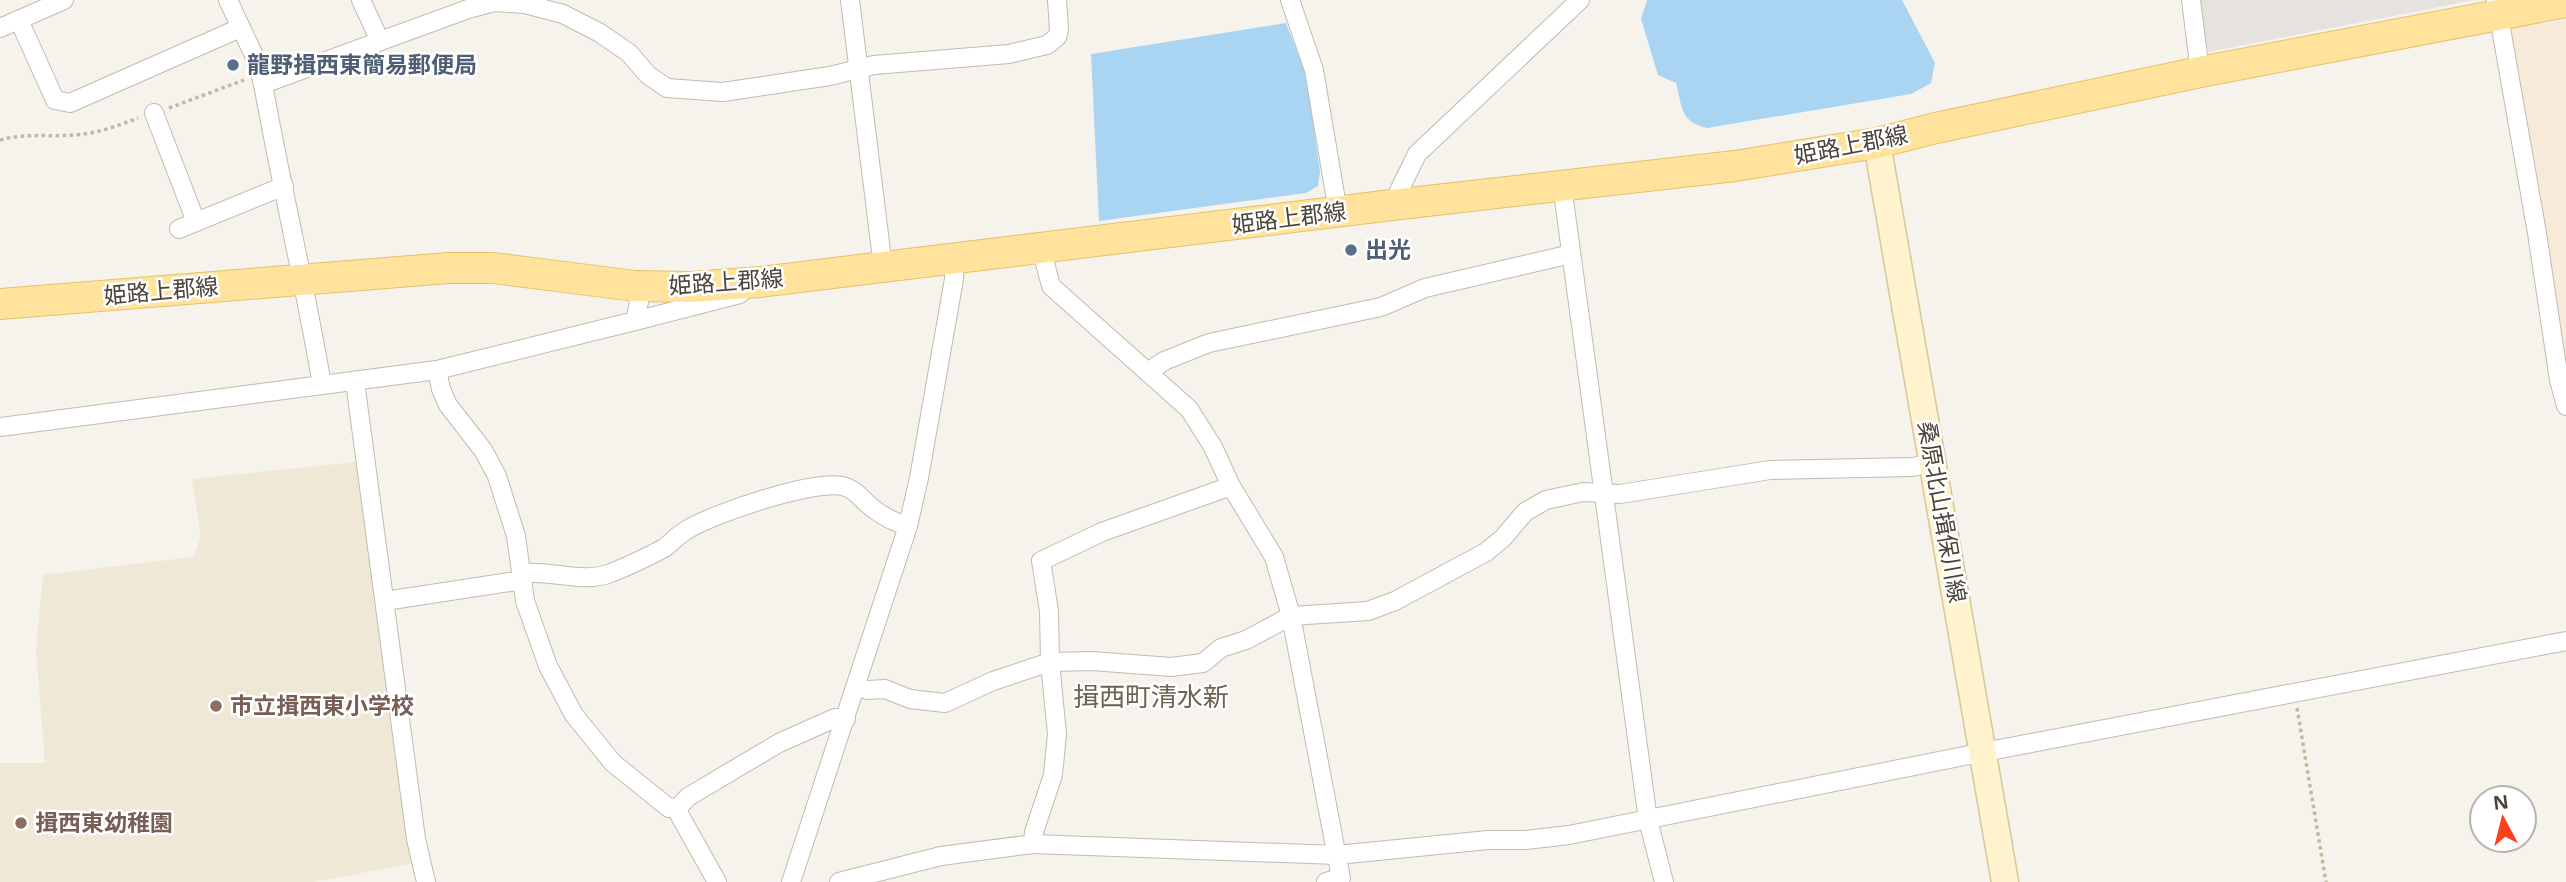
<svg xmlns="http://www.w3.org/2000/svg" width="2566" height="882" viewBox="0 0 2566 882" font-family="'Open Sans','Noto Sans JP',sans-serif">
	<rect width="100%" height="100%" fill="#f6f3ec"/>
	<!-- commercial -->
	<polygon fill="#f7ead8" points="2566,20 2566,369 2505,38 2510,29"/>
	<!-- industrial -->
	<polygon fill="#e6e2dd" points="2200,0 2475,0 2208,52"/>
	<!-- education -->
	<polygon fill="#efe8d6" points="356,462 413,863 314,882 0,882 0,763 45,763 36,650 43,575 193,557 201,537 192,479"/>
	<!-- water -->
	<g fill="#a9d4f2">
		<path d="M 1647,0 L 1902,0 L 1935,63 L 1931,83 L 1911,94 L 1707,128 C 1680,122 1682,106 1676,83 L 1658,75 L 1641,19 Z"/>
		<polygon points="1286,23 1306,75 1320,171 1318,186 1306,193 1099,221 1091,54"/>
	</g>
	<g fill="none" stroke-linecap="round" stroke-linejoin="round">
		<defs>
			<g id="street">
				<path d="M 228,0 L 258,64 L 263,84 C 281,185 305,284 322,385"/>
				<polyline points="361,0 380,41"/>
				<polyline points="850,0 883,267"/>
				<polyline points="1290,0 1314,70 1338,212"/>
				<polyline points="2191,0 2200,72"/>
				<polyline points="2496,0 2537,233 2559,380 2566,406"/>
				<polyline points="19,20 55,100 70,103 240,28"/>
				<polyline points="0,28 64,0"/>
				<polyline points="263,84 468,9 494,2 525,4 563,14 600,33 629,53 648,75 667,88 723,92 830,76 874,65 1009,54 1047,45 1057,37 1059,30 1057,0"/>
				<polyline points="154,113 196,222"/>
				<polyline points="1562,185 1648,820 1664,882"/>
				<polyline points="1392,205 1417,154 1580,0"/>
				<polyline points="179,229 284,186"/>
				<polyline points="1041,248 1051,286 1189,409 1213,447 1231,486 1274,557 1291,616 1341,878 1326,882"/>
				<polyline points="635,321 740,294"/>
				<polyline points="437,370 441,389 448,405 483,450 497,476 516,536 525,601 548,666 574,715 613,763 669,808 679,807"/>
				<polyline points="1148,372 1164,361 1209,343 1381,307 1425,288 1571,254"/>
				<polyline points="355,382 416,839 426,882"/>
				<polyline points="0,427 437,370 635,321 639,302 635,286"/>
				<path d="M 522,573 C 552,570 582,584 611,573 C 628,566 648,557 664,548 C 671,543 677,536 685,531 C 711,514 812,480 842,486 C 857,489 863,502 875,510 C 886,518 896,523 908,526"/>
				<polyline points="385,601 523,580"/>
				<polyline points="857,687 867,690 885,689 910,699 945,703 993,681 1050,662 1092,661 1171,667 1203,663 1221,648 1246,640 1291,616 1368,611 1395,601 1486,552 1503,538 1525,512 1546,500 1583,492 1620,494 1770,470 1912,467 1934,463"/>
				<polyline points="1033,844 1034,832 1053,775 1057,734 1050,662 1049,611 1041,561 1102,532 1231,486"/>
				<polyline points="717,882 679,814 679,807 688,797 779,743 835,718 846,719"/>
				<polyline points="791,882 908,526 919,478 954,279 955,258"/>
				<polyline points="839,882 941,856 1033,844 1337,855 1488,840 1526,840 1569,835 1984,752 2566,641"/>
			</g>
			<polyline id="secondary" points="1877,143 2005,882"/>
			<polyline id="primary" points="0,304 448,268 493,268 635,286 692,287 760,282 1392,205 1735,166 1877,143 1936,128 2200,72 2566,2"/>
		</defs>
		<!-- street casing -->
		<use href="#street" stroke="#c2bbae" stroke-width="20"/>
		<!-- secondary casing -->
		<use href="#secondary" stroke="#d6c79b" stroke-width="29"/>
		<!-- primary casing -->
		<use href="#primary" stroke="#e6c16a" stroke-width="32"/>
		<!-- path -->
		<g stroke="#c4b79f" stroke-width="3.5" stroke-dasharray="3.5 3.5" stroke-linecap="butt">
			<polyline points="169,108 244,80"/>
			<path d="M 0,140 C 24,133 48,137 73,135 C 96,134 117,126 138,118"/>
			<polyline points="2297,708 2326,882"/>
		</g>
		<!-- street -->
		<use href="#street" stroke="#fff" stroke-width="18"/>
		<!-- secondary -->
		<use href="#secondary" stroke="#fff3cd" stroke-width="26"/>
		<!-- primary -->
		<use href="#primary" stroke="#ffe39c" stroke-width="30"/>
	</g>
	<!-- markers -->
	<g fill="#5c6f8a" stroke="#fff" stroke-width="2.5">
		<circle cx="233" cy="65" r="7"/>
		<circle cx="1351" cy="250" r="7"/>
	</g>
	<g fill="#8d6e63" stroke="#fff" stroke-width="2.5">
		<circle cx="216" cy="706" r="7"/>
		<circle cx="21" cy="823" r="7"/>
	</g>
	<g text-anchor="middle" stroke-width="5" stroke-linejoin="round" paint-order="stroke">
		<!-- service labels -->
		<g font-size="23" font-weight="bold" fill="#4e5e75" stroke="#fff" text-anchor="start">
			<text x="247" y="73">龍野揖西東簡易郵便局</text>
			<text x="1365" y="258">出光</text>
		</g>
		<!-- street labels -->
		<g font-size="23" fill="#4b4439" stroke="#fff">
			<text transform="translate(1851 145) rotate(-11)" y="8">姫路上郡線</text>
			<text transform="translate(1289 218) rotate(-7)" y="8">姫路上郡線</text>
			<text transform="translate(726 282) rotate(-4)" y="8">姫路上郡線</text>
			<text transform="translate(161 291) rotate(-5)" y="8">姫路上郡線</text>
			<text transform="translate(1942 512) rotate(80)" y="8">桑原北山揖保川線</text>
		</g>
		<!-- education labels -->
		<g font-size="23" font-weight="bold" fill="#785e54" stroke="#fff" text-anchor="start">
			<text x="230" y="714">市立揖西東小学校</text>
			<text x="35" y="831">揖西東幼稚園</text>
		</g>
		<!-- quarter labels -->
		<g font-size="26" fill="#6e6250" stroke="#fff">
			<text x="1151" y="706">揖西町清水新</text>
		</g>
	</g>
	<!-- north arrow -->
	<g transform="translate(2503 819) rotate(353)"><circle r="33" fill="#ffffff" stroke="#b7b4b0" stroke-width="2"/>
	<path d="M0-5L12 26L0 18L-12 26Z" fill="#fc3f1d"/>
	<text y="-10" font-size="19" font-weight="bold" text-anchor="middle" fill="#4b4439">N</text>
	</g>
</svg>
